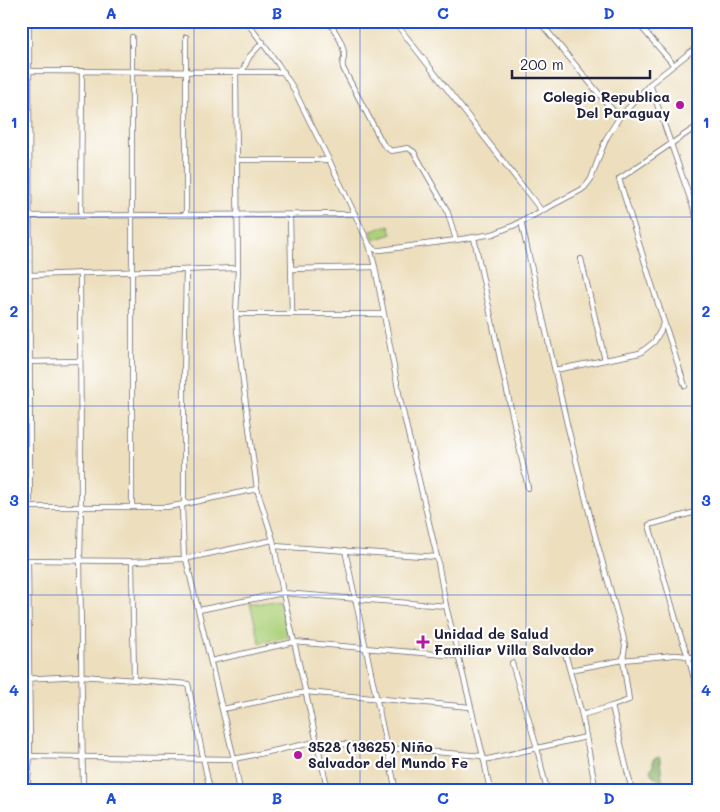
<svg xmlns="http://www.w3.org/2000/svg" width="720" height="812" viewBox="0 0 720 812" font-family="Mali,sans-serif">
	<rect width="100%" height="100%" fill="#fff"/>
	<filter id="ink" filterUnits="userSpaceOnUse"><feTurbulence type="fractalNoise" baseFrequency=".02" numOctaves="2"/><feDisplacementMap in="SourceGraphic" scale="10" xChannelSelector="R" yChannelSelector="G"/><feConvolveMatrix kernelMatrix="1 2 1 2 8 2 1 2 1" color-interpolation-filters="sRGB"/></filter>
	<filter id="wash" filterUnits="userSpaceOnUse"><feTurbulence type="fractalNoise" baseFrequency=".0096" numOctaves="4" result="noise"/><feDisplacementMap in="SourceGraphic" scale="20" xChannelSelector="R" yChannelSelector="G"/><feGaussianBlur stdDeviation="1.12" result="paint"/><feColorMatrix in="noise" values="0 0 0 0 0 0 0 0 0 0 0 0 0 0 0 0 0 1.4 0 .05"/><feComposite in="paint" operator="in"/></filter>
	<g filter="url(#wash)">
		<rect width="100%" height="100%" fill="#eddfbe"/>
		<!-- green -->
		<g fill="#add17a" stroke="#687a5a">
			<polygon points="389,225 392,234 374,240 371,231"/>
			<polygon points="279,599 288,636 260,643 250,604"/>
		</g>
		<!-- forest -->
		<polygon fill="#8ab36a" stroke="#566a52" points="659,757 660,759 662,778 667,785 666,788 662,789 657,787 659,784 659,780 652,775 650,770 653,766 653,759"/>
	</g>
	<g filter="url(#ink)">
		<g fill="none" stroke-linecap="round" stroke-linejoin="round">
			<defs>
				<g id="minor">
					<polyline points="29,21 30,507"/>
					<polyline points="246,21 278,64 292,86 330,162 369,244 375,267 400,399 437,557 446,606 484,760 490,791"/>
					<path d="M 328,21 C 334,29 345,45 344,56 C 344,61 341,62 343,68 L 383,144 L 391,151 L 408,148 L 414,152 L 447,210 L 456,240"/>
					<polyline points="394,21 541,210"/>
					<polyline points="539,21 619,118"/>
					<polyline points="636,21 673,64"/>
					<polyline points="132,37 132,507"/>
					<polyline points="21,71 284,72"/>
					<polyline points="236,72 238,268 236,314 237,330 244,389 257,489 273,540 283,593 328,791"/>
					<polyline points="242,72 249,57 263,42"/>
					<polyline points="650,84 699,224"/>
					<polyline points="237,160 329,160"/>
					<polyline points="186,215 186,37"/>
					<polyline points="290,215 292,314"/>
					<polyline points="21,216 355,214"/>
					<polyline points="81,216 82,71"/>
					<polyline points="521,221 567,424 594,532 623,635 625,646 623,660 629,700 612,706 582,715"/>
					<polyline points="474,238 528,488"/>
					<polyline points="369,245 376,250 381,250 456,240 493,234 515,225 581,190 585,187 591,179 602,149 607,137 619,118 650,84 699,45"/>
					<polyline points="581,259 605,360"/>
					<polyline points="291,269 375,267"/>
					<polyline points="80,273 81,507 80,560 83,791"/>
					<polyline points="30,275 238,268"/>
					<polyline points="236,314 383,314"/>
					<polyline points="21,362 80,361"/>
					<polyline points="555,370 640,353 654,342 661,330 663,323"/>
					<polyline points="685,386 651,282 619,179 699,125"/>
					<polyline points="184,504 184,381 186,270"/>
					<polyline points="182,505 184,559"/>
					<polyline points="21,507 167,507 184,504 257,489"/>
					<polyline points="699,511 649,525 681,637 688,656 699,697"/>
					<polyline points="274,546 437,557"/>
					<polyline points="345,550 396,791"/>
					<polyline points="186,559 234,759 240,791"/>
					<polyline points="21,560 132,561 184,559 273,540"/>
					<polyline points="132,561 134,679"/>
					<polyline points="199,610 283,593 446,606"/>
					<polyline points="565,653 582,715 596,791"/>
					<polyline points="211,661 294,642 458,656"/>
					<polyline points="512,663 537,748 547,791"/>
					<path d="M 570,670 L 623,660 L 674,655 C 683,654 690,658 699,658"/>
					<polyline points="21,679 82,676 188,684 210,791"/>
					<polyline points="612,706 632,791"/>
					<polyline points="223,709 306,692 470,707"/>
					<polyline points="21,756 234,759 316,742 483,756"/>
					<polyline points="484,760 586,737"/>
					<polyline points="27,791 30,756 28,560"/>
					<polyline points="649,791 660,791"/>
				</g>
			</defs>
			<!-- minor casing -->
			<use href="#minor" stroke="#696469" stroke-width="6"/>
			<!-- minor -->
			<use href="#minor" stroke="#fff" stroke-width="4.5"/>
		</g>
	</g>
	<!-- grid -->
	<path fill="none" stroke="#1d4ed8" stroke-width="1" stroke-opacity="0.55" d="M 194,21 L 194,791M 360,21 L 360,791M 526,21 L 526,791M 21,217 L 699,217M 21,406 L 699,406M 21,595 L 699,595"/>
	<!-- markers -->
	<g fill="#b5179e" stroke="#fff" stroke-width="2">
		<circle cx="680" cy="105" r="5"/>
		<path d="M420.5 634.5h5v5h5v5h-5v5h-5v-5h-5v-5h5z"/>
		<circle cx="298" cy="755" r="5"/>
	</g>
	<g text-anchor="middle" stroke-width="4.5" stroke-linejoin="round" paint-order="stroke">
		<!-- poi labels -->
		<g font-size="14" font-weight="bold" fill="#22223b" stroke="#fff" text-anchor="start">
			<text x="670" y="102" text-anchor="end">Colegio Republica<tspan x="670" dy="16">Del Paraguay</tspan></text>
			<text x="434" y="639">Unidad de Salud<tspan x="434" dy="16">Familiar Villa Salvador</tspan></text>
			<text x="308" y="752">3528 (13625) Niño<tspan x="308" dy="16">Salvador del Mundo Fe</tspan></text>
		</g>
	</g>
	<!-- margin -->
	<rect width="720" height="812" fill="none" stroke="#fff" stroke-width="55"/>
	<!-- scale -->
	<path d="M512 70v8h138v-8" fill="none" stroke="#22223b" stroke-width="2.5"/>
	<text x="520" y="70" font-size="15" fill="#22223b" stroke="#ffffff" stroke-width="4" paint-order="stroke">200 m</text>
	<rect x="28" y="28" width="664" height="756" fill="none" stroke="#1d4ed8" stroke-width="2"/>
	<g font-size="16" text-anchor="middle" font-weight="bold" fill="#1d4ed8">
		<text x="111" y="19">A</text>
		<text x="277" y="19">B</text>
		<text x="443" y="19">C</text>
		<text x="609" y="19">D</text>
		<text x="14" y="128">1</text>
		<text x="706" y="128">1</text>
		<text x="14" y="317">2</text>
		<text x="706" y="317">2</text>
		<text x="14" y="506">3</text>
		<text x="706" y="506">3</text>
		<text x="14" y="696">4</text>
		<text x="706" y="696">4</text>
		<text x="111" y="804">A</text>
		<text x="277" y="804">B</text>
		<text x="443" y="804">C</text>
		<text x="609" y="804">D</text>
	</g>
</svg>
